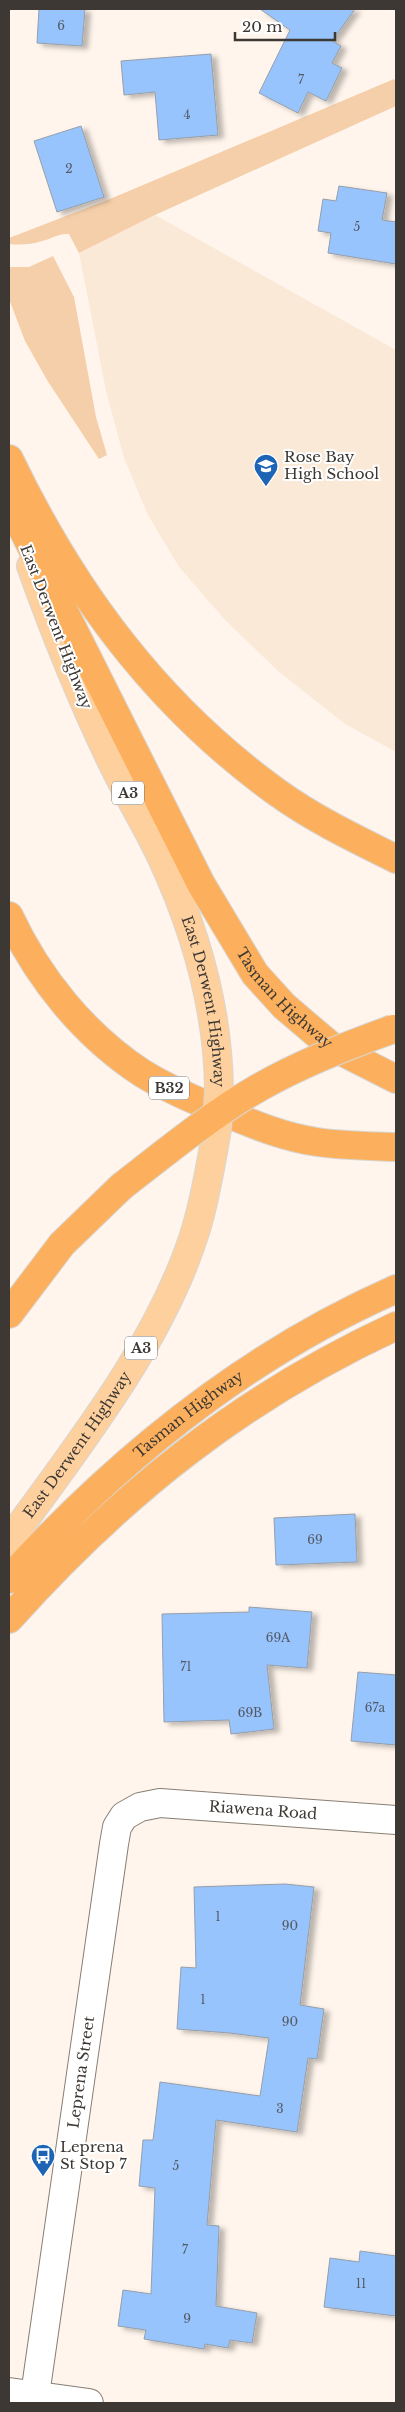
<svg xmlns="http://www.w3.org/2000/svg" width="405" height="2412" viewBox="0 0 405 2412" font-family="'Libre Baskerville',serif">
	<defs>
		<filter id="shadow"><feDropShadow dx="5.5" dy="3" stdDeviation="2.5" flood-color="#0004"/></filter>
	</defs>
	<rect width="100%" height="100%" fill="#fff5ec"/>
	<!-- built -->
	<polygon fill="#fbe9d8" points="155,215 396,350 396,752 345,724 278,671 225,620 179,567 148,515 124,458 106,391 79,253"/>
	<!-- green -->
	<g fill="#f4cfaa">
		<path d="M 394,79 L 396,84 L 396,106 L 155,215 L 79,253 L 69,234 C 59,233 51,239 42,241 C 30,245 20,245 9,244 L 9,238 L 110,199 Z"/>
		<polygon points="53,256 74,297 96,417 107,455 99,459 47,380 25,341 9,299 9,267 29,267"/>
	</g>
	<!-- building -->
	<g fill="#97c4fd" stroke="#959ea9" filter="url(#shadow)">
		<polygon points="39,9 85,9 82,46 37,43"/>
		<polygon points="260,9 355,9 332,41 341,46 332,63 342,68 326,101 308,92 298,113 259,93 290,30"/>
		<polygon points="211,54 218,135 159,140 155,92 124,95 121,61"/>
		<polygon points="81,126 104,197 57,212 34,141"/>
		<polygon points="339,186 387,193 382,220 396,222 396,264 328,253 331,233 318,231 323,199 336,201"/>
		<polygon points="355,1514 357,1562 276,1565 274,1518"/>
		<polygon points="249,1607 312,1612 307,1668 267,1665 274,1729 231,1734 229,1720 164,1722 162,1614 249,1612"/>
		<polygon points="358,1672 396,1675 396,1745 351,1741"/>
		<polygon points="285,1884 314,1887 300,2005 324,2009 317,2059 308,2058 297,2132 216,2120 207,2225 219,2226 216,2306 257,2313 252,2343 230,2340 228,2348 205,2344 204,2349 144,2339 146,2330 118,2326 123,2290 151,2294 155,2188 139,2186 143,2140 153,2140 160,2082 260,2096 269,2038 230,2033 177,2029 181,1967 196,1968 194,1887"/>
		<polygon points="360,2251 396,2256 396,2316 324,2307 330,2258 359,2262"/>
	</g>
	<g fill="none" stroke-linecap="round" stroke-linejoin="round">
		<defs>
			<g id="minor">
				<polyline points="9,2392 89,2403"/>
				<path id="s1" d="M 35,2395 L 114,1844 L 117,1827 L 124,1816 L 140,1807 L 160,1803 L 396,1820"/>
			</g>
			<g id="major">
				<path id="s2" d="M 31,566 C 55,633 81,698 112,762 C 127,794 146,824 161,856 C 195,929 218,1007 219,1089"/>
				<path id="s3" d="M 9,1541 C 77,1447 162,1341 196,1229 C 206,1196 211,1163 217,1129"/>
			</g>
			<g id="highway">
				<path d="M 9,459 C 73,592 157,706 278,793 C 314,819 356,839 396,859"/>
				<path id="s4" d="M 9,502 L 201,884 L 255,974 L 284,1006 L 331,1046 L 396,1079"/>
				<path d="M 9,916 C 38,978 84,1035 142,1073 C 168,1089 196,1101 224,1112 C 254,1125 284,1137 317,1142 C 343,1146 370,1146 396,1147"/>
				<polyline points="9,1314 62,1244 121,1187"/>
				<path id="s5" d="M 9,1579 C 119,1458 246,1355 396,1289"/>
				<path d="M 9,1619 C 122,1493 241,1398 396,1326"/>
			</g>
		</defs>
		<!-- minor casing -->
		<use href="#minor" stroke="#887e74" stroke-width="30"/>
		<!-- major casing -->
		<use href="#major" stroke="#d8d7d6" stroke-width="30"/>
		<!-- highway casing -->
		<use href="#highway" stroke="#d8d7d6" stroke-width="30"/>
		<!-- minor -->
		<use href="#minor" stroke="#fff" stroke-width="28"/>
		<!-- major -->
		<use href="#major" stroke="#fdd09e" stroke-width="28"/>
		<!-- highway -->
		<use href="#highway" stroke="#fcb05d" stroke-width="28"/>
		<defs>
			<polyline id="major-bridge" points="217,1129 219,1089"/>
			<path id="highway-bridge" d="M 121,1187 C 166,1152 211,1115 260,1087 C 302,1063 348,1045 393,1029"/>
		</defs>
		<!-- major-bridge casing -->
		<use href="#major-bridge" stroke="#d8d7d6" stroke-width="30" stroke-linecap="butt"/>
		<!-- highway-bridge casing -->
		<use href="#highway-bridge" stroke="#d8d7d6" stroke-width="30" stroke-linecap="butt"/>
		<!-- major-bridge -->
		<use href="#major-bridge" stroke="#fdd09e" stroke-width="28"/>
		<!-- highway-bridge -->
		<use href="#highway-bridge" stroke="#fcb05d" stroke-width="28"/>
	</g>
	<!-- icons -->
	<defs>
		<symbol id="school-pin" viewBox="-11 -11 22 30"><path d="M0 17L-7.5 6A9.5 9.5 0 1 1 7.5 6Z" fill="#1d64b4" stroke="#fff"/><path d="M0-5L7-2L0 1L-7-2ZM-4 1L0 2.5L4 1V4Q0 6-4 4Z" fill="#fff"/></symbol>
		<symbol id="bus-pin" viewBox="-11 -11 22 30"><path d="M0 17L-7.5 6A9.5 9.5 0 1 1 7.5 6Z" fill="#1d64b4" stroke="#fff"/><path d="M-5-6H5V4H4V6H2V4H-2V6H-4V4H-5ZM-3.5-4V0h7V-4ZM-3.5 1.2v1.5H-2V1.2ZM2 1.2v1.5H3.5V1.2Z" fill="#fff"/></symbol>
	</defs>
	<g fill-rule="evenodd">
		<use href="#school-pin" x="252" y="452" width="28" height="38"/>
		<use href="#bus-pin" x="29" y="2142" width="28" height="38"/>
	</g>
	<g text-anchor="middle" stroke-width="4" stroke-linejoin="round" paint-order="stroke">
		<!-- number labels -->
		<g font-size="12" fill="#545b66">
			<text x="61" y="30">6</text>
			<text x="301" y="84">7</text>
			<text x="187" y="119">4</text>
			<text x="69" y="173">2</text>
			<text x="357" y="231">5</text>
			<text x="315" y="1544">69</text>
			<text x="278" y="1642">69A</text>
			<text x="186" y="1671">71</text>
			<text x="375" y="1712">67a</text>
			<text x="250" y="1717">69B</text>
			<text x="218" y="1921">1</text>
			<text x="290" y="1930">90</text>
			<text x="203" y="2004">1</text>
			<text x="290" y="2026">90</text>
			<text x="280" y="2113">3</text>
			<text x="176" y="2170">5</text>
			<text x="185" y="2254">7</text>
			<text x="361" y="2288">11</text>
			<text x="187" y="2323">9</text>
		</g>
		<!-- shield labels -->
		<g fill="#fff" stroke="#777471" stroke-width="1">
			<rect x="112" y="781.5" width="32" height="23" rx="4"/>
			<rect x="149" y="1076.5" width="40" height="23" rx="4"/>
			<rect x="125" y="1336.5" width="32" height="23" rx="4"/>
		</g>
		<g font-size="14" font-weight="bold" fill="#3d3834">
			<text x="128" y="798">A3</text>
			<text x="169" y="1093">B32</text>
			<text x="141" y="1353">A3</text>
		</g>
		<!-- poi labels -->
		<g font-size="15" fill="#3d3834" stroke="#fff" text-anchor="start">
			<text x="284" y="462">Rose Bay<tspan x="284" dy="17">High School</tspan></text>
			<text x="60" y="2152">Leprena<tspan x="60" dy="17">St Stop 7</tspan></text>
		</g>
		<!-- street labels -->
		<g font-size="15" fill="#3d3834" stroke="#fff">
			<text transform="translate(56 627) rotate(69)" y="5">East Derwent Highway</text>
			<text dy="5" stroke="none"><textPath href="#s4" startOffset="570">Tasman Highway</textPath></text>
			<text dy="5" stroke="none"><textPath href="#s2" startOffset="471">East Derwent Highway</textPath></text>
			<text dy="5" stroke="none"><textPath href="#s5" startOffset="244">Tasman Highway</textPath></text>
			<text dy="5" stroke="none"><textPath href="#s3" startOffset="118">East Derwent Highway</textPath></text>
			<text dy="5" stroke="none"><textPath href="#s1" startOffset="729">Riawena Road</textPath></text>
			<text dy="5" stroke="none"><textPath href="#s1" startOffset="326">Leprena Street</textPath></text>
		</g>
	</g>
	<!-- border -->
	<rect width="405" height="2412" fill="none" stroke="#3d3834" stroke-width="20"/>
	<!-- scale -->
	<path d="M235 32v8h100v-8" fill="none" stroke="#3d3834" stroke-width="2.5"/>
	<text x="242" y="32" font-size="15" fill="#3d3834" stroke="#ffffff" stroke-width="4" paint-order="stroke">20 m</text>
</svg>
